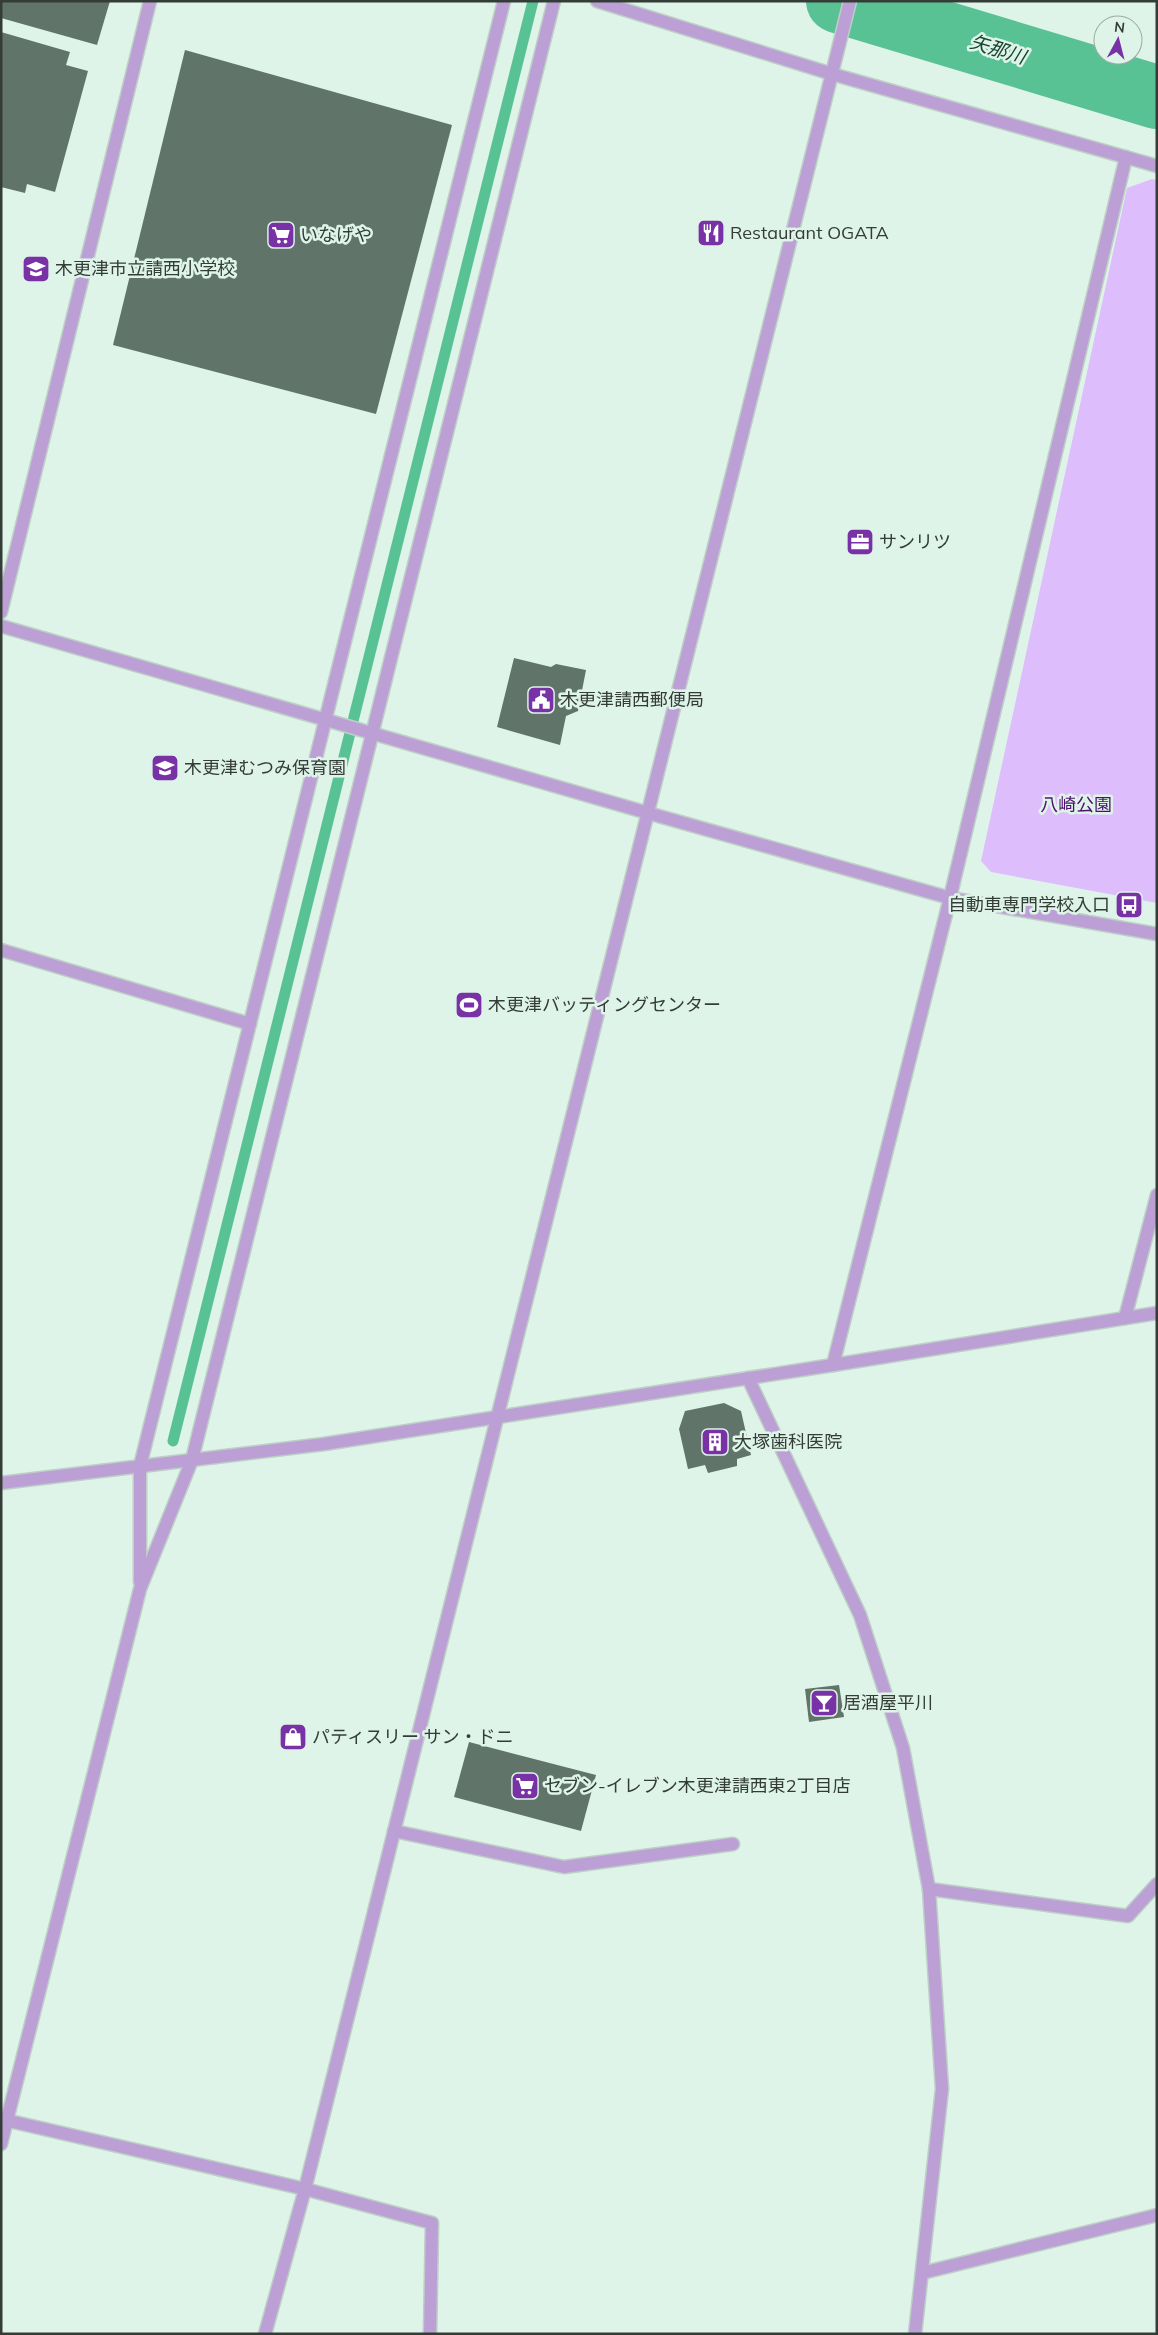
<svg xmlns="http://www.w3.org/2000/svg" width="1158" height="2335" viewBox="0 0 1158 2335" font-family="Mulish,'Noto Sans JP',sans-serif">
	<rect width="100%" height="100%" fill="#dff4e9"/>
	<!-- green -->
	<polygon fill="#debdfc" points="1152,179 1157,180 1157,903 991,872 981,861 1127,188"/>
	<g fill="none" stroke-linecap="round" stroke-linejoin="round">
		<!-- stream -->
		<polyline stroke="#59c294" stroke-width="11" points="173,1441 533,1"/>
		<!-- river -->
		<polyline stroke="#59c294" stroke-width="64" points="838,1 1157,97"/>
	</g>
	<!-- building -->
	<g fill="#617469">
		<polygon points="1,1 110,1 97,45 1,18"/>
		<polygon points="1,32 70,52 66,65 88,71 55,192 27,184 25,193 1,187"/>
		<polygon points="185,50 452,125 376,414 113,345"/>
		<polygon points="514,658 551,667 556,664 586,670 578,711 566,716 560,745 497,727"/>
		<polygon points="724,1403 741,1411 751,1455 737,1459 737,1466 708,1473 705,1465 688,1469 679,1429 685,1411"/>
		<polygon points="839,1685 844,1717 809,1722 805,1689"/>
		<polygon points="469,1742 596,1775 581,1831 454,1797"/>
	</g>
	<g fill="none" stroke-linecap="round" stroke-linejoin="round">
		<defs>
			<polyline id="service" points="922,2273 1157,2215"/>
			<g id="minor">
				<polyline points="597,1 832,74 1157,166"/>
				<polyline points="1126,157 950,898 833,1365 1157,1313"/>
				<polyline points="1,612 150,1"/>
				<polyline points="1,950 250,1024"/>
				<polyline points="1125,1318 1157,1195"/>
				<polyline points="748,1378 860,1615 903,1748 929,1889 942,2089 915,2334"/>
				<polyline points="140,1582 140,1466 504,1"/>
				<polyline points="394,1831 564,1867 733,1844"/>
				<polyline points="929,1889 1128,1916 1157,1884"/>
				<polyline points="1,2119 305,2189 432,2223 430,2334"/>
				<polyline points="1,2144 140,1589 192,1460 554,1"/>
			</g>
			<g id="tertiary">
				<polyline points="1,626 648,813 950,898 1157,934"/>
				<polyline points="1,1483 324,1444 833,1365"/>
				<polyline points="265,2334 305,2189 850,1"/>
			</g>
		</defs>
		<!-- service casing -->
		<use href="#service" stroke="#bdcfc6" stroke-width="15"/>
		<!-- minor casing -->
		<use href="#minor" stroke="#bdcfc6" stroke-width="15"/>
		<!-- tertiary casing -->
		<use href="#tertiary" stroke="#bdcfc6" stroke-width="15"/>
		<!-- service -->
		<use href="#service" stroke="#bca0d5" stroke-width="12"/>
		<!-- minor -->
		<use href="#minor" stroke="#bca0d5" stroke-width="12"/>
		<!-- tertiary -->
		<use href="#tertiary" stroke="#bca0d5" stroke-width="12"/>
	</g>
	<!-- icons -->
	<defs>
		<symbol id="restaurant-square" viewBox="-11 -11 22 22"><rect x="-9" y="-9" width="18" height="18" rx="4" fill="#7832a5" stroke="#dff4e9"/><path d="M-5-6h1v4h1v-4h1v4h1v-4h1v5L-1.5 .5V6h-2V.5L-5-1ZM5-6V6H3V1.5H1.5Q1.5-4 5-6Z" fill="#fff"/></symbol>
		<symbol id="supermarket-square" viewBox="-11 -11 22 22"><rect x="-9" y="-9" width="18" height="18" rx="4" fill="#7832a5" stroke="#dff4e9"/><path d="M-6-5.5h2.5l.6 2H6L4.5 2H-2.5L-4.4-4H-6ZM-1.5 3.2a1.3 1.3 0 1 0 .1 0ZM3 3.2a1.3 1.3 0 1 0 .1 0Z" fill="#fff"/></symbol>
		<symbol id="school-square" viewBox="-11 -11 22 22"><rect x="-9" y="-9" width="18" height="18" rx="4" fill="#7832a5" stroke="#dff4e9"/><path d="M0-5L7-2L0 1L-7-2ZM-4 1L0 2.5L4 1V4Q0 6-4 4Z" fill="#fff"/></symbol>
		<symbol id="office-square" viewBox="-11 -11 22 22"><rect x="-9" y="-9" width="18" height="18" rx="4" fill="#7832a5" stroke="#dff4e9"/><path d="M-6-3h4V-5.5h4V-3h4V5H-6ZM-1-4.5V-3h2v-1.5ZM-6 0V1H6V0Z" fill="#fff"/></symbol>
		<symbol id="civic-square" viewBox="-11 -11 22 22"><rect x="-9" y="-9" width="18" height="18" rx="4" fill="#7832a5" stroke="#dff4e9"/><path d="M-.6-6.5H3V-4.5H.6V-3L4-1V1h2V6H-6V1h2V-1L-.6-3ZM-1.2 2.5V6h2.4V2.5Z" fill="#fff"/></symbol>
		<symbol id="bus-square" viewBox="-11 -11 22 22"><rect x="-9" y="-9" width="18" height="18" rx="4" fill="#7832a5" stroke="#dff4e9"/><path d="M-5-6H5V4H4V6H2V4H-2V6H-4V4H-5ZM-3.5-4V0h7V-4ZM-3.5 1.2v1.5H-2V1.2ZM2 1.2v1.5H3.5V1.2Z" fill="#fff"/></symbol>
		<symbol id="stadium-square" viewBox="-11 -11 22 22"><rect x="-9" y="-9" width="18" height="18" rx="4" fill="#7832a5" stroke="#dff4e9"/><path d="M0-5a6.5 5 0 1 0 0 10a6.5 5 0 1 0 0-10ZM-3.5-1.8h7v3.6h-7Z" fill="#fff"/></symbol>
		<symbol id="building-square" viewBox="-11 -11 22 22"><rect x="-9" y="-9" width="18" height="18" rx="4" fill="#7832a5" stroke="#dff4e9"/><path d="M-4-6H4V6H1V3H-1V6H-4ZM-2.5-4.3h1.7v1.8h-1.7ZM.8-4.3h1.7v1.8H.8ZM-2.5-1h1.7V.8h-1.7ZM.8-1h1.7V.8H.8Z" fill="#fff"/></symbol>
		<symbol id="bar-square" viewBox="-11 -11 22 22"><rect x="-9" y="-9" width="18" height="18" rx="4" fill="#7832a5" stroke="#dff4e9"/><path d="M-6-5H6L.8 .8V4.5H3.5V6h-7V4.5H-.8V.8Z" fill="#fff"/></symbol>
		<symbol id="shop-square" viewBox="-11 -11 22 22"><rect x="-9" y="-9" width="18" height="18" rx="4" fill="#7832a5" stroke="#dff4e9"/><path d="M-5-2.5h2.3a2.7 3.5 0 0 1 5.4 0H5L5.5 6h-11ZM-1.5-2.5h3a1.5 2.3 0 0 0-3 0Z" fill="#fff"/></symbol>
	</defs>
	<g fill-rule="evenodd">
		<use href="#restaurant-square" x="695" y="217" width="32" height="32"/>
		<use href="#supermarket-square" x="265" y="219" width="32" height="32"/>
		<use href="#school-square" x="20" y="253" width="32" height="32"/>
		<use href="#office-square" x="844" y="526" width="32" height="32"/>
		<use href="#civic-square" x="525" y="684" width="32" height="32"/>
		<use href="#school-square" x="149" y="752" width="32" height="32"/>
		<use href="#bus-square" x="1113" y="889" width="32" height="32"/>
		<use href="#stadium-square" x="453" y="989" width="32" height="32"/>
		<use href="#building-square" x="699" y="1426" width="32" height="32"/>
		<use href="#bar-square" x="808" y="1687" width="32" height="32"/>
		<use href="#shop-square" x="277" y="1721" width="32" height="32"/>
		<use href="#supermarket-square" x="509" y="1770" width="32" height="32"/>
	</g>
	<g text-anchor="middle" stroke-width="5" stroke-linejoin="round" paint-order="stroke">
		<!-- poi labels -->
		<g font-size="18" fill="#343c38" stroke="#dff4e9" text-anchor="start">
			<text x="730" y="239">Restaurant OGATA</text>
			<text x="300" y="241">いなげや</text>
			<text x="55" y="275">木更津市立請西小学校</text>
			<text x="879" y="548">サンリツ</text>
			<text x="560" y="706">木更津請西郵便局</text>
			<text x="184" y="774">木更津むつみ保育園</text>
			<text x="1110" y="911" text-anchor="end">自動車専門学校入口</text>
			<text x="488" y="1011">木更津バッティングセンター</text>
			<text x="734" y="1448">大塚歯科医院</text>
			<text x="843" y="1709">居酒屋平川</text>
			<text x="312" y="1743">パティスリー サン・ドニ</text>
			<text x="544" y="1792">セブン-イレブン木更津請西東2丁目店</text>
		</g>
		<!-- park labels -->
		<g font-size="18" fill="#4c106f" stroke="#dff4e9">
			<text x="1076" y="811">八崎公園</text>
		</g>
		<!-- water labels -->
		<g font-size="19" font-style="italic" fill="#194632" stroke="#dff4e9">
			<text transform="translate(998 49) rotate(17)" y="7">矢那川</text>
		</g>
	</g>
	<!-- border -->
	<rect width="1158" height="2335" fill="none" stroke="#343c38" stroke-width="5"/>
	<!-- north arrow -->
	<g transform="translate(1118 40) rotate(7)"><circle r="24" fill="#dff4e9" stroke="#9baaa2"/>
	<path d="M0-4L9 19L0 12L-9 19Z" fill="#7832a5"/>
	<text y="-8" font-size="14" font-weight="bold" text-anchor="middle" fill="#343c38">N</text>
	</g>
</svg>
